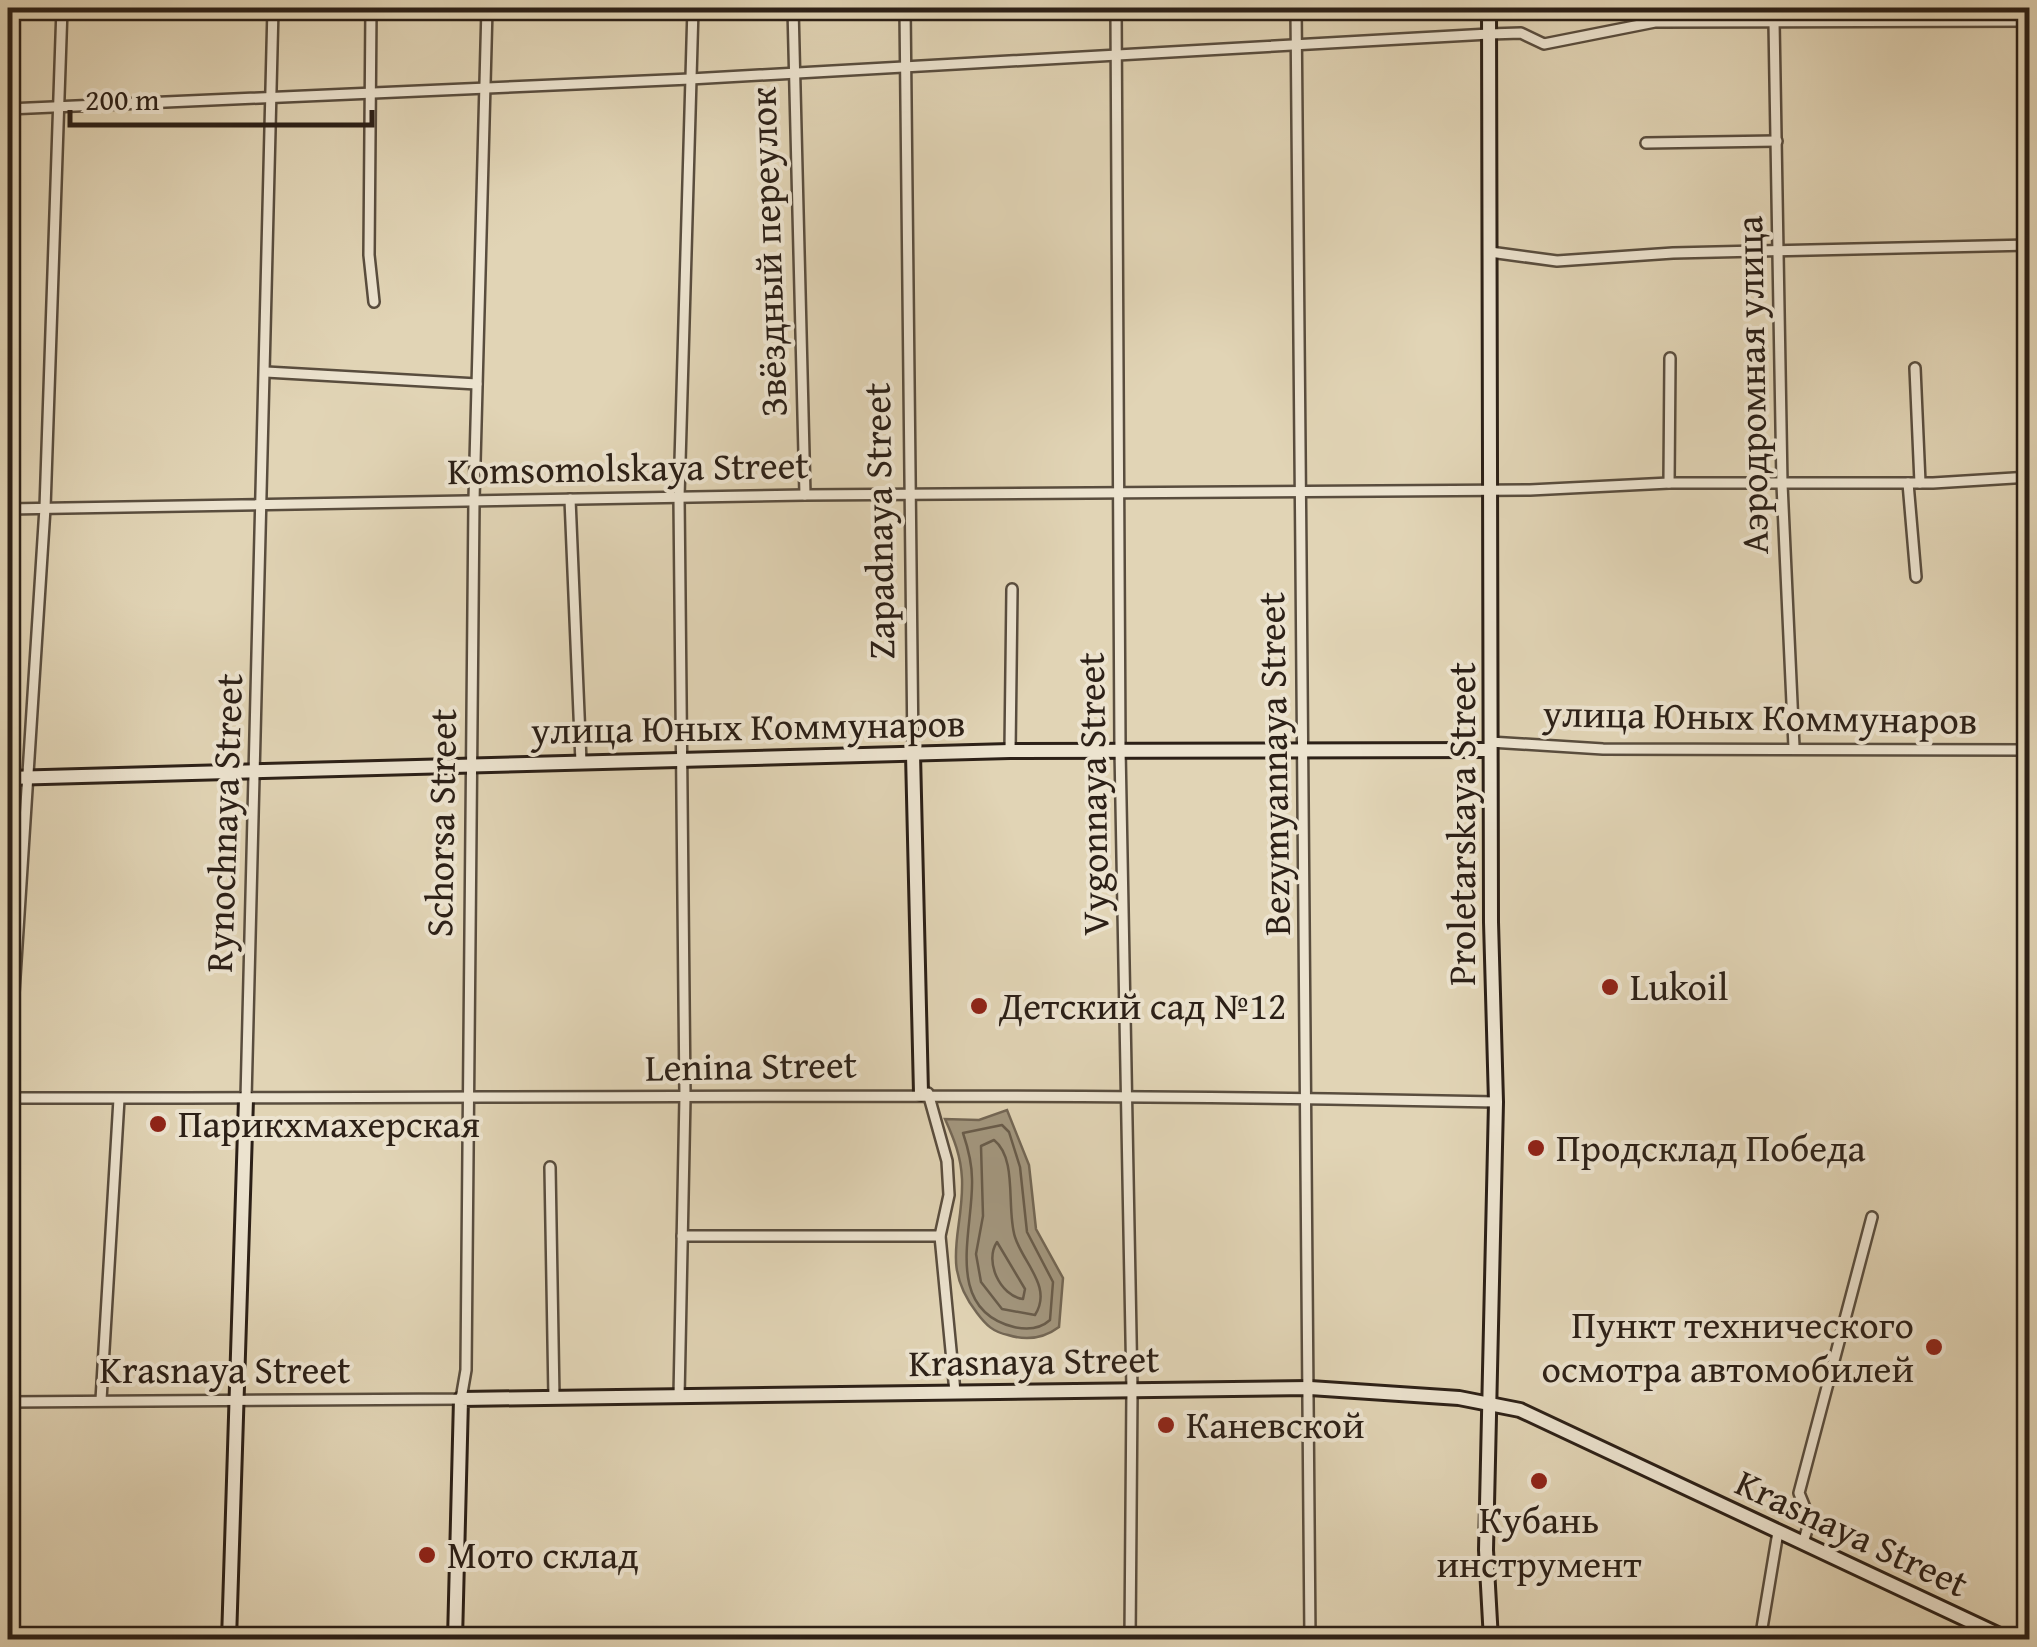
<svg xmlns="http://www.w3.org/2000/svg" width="2037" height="1647" viewBox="0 0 2037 1647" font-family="'Gentium Book Plus',serif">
	<rect width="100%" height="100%" fill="#e1d4b5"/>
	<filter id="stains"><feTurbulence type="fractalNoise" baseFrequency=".002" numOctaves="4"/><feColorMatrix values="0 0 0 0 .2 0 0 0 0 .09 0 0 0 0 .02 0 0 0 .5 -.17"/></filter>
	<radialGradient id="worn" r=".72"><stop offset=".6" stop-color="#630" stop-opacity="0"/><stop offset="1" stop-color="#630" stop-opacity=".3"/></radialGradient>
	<!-- water -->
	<path fill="#a3977f" stroke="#736755" stroke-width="2.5" d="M 1007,1110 L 1029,1165 L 1036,1229 L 1063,1278 L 1059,1327 C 1043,1339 1027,1341 1008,1335 C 993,1332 986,1325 977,1313 C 939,1264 964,1233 962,1179 C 961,1156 954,1139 945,1119 L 979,1120 Z"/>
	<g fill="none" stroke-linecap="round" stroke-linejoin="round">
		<!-- shore -->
		<g stroke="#685c4b" stroke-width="2.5">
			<path d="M 1002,1125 L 1009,1132 L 1020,1167 L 1027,1232 L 1053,1282 L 1050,1320 C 1040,1329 1027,1330 1014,1327 C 942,1309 974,1228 972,1179 C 972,1163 968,1148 963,1133 Z"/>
			<path d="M 994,1140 C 1018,1159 1006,1209 1015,1237 C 1023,1263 1053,1287 1035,1315 L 1002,1309 L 981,1282 L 976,1254 L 983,1216 L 981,1146 Z"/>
			<path d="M 997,1242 L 1025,1289 L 1023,1299 C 1000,1296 984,1261 997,1242 Z"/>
		</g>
		<defs>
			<g id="street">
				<polyline points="371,8 369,255 374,302"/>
				<polyline points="793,8 805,495"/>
				<polyline points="905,8 913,754"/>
				<polyline points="1116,8 1120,749 1132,1390 1130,1640"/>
				<path d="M 1296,8 C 1299,552 1310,1095 1310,1640"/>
				<polyline points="1774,22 1782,484 1794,747"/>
				<polyline points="8,109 690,79 1489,34 1521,33 1544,44 1655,22 2030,21"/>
				<polyline points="1646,143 1777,141"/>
				<polyline points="1490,252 1557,261 1673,253 2030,245"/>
				<polyline points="1915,368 1920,483"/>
				<polyline points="266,372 477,384"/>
				<polyline points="1669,483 1670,358"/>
				<polyline points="1908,483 1916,577"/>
				<polyline points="570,499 581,762"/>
				<polyline points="8,509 805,495 1530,490 1669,483 1933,483 2030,477"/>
				<polyline points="1490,742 1603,749 2030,750"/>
				<polyline points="1010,751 1012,589"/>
				<polyline points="8,1086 45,508 62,8"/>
				<polyline points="928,1093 947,1161 949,1195 940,1236 955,1392"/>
				<path d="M 8,1098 C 504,1099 1000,1091 1496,1102"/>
				<polyline points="246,1099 273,8"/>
				<polyline points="550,1167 554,1398"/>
				<polyline points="682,1236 940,1236"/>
				<polyline points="679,1397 685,1097 679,497 693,8"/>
				<polyline points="101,1400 119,1099"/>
				<polyline points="8,1402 461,1399 466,1370 474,500 487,8"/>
				<polyline points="1803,1543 1810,1520 1799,1493 1872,1217"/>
				<polyline points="1760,1640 1778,1532"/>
			</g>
			<g id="secondary">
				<polyline points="1489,8 1491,922 1496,1102 1486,1550 1491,1640"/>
				<polyline points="913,754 921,1093"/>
				<polyline points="8,778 1010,751 1490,750"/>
				<polyline points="229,1640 246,1099"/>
				<polyline points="455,1640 461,1399 1310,1388 1459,1398 1520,1410 2010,1640"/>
			</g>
		</defs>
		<!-- street casing -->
		<use href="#street" stroke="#594d3e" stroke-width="14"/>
		<!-- secondary casing -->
		<use href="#secondary" stroke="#2c2017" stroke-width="18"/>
		<!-- street -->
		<use href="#street" stroke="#ece3cf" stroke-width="9"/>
		<!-- secondary -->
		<use href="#secondary" stroke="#ece3cf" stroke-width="12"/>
	</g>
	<!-- markers -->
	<g fill="#8f2418" stroke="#ece3cf" stroke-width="4">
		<circle cx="1610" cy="987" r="10"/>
		<circle cx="979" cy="1006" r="10"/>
		<circle cx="158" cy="1124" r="10"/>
		<circle cx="1536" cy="1148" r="10"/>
		<circle cx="1934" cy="1347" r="10"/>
		<circle cx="1166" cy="1425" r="10"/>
		<circle cx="1539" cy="1481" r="10"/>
		<circle cx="427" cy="1555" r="10"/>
	</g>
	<g text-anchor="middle" stroke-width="8" stroke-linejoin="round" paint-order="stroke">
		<!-- street labels -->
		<g font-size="38" fill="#2c2017" stroke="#ece3cf">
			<text transform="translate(768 252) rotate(-92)" y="13">Звёздный переулок</text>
			<text transform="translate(1752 385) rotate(-91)" y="13">Аэродромная улица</text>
			<text transform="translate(628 468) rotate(-1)" y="13">Komsomolskaya Street</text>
			<text transform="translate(879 521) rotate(-91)" y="13">Zapadnaya Street</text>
			<text transform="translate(1760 717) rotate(1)" y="13">улица Юных Коммунаров</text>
			<text transform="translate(748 727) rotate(-1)" y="13">улица Юных Коммунаров</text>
			<text transform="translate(1274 764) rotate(-91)" y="13">Bezymyannaya Street</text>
			<text transform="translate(1093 794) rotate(-91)" y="13">Vygonnaya Street</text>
			<text transform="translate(224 823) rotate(-88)" y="13">Rynochnaya Street</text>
			<text transform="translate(441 823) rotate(-89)" y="13">Schorsa Street</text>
			<text transform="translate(1462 824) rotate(-90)" y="13">Proletarskaya Street</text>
			<text transform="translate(751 1066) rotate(-1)" y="13">Lenina Street</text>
			<text transform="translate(1034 1361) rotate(-1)" y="13">Krasnaya Street</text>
			<text x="225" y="1383">Krasnaya Street</text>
			<text transform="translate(1852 1533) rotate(25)" y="13">Krasnaya Street</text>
		</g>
		<!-- poi labels -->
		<g font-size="38" fill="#2c2017" stroke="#ece3cf" text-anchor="start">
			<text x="1630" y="1000">Lukoil</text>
			<text x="999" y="1019">Детский сад №12</text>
			<text x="178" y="1137">Парикхмахерская</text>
			<text x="1556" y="1161">Продсклад Победа</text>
			<text x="1914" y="1338" text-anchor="end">Пункт технического<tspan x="1914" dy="44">осмотра автомобилей</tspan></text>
			<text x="1186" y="1438">Каневской</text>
			<text x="1539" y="1533" text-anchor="middle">Кубань<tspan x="1539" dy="44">инструмент</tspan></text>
			<text x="447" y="1568">Мото склад</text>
		</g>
	</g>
	<!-- margin -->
	<rect width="2037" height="1647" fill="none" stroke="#e1d4b5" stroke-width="40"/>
	<rect x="10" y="10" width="2017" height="1627" fill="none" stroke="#2c2017" stroke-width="5"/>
	<rect x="20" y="20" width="1997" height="1607" fill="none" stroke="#2c2017" stroke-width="2.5"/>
	<!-- scale -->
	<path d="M70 110v15h302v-15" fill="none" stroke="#2c2017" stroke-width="5"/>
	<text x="85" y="110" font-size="30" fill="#2c2017" stroke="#ece3cf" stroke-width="8" paint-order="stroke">200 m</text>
	<rect width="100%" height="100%" filter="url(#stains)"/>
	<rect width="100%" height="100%" fill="url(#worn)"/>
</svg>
